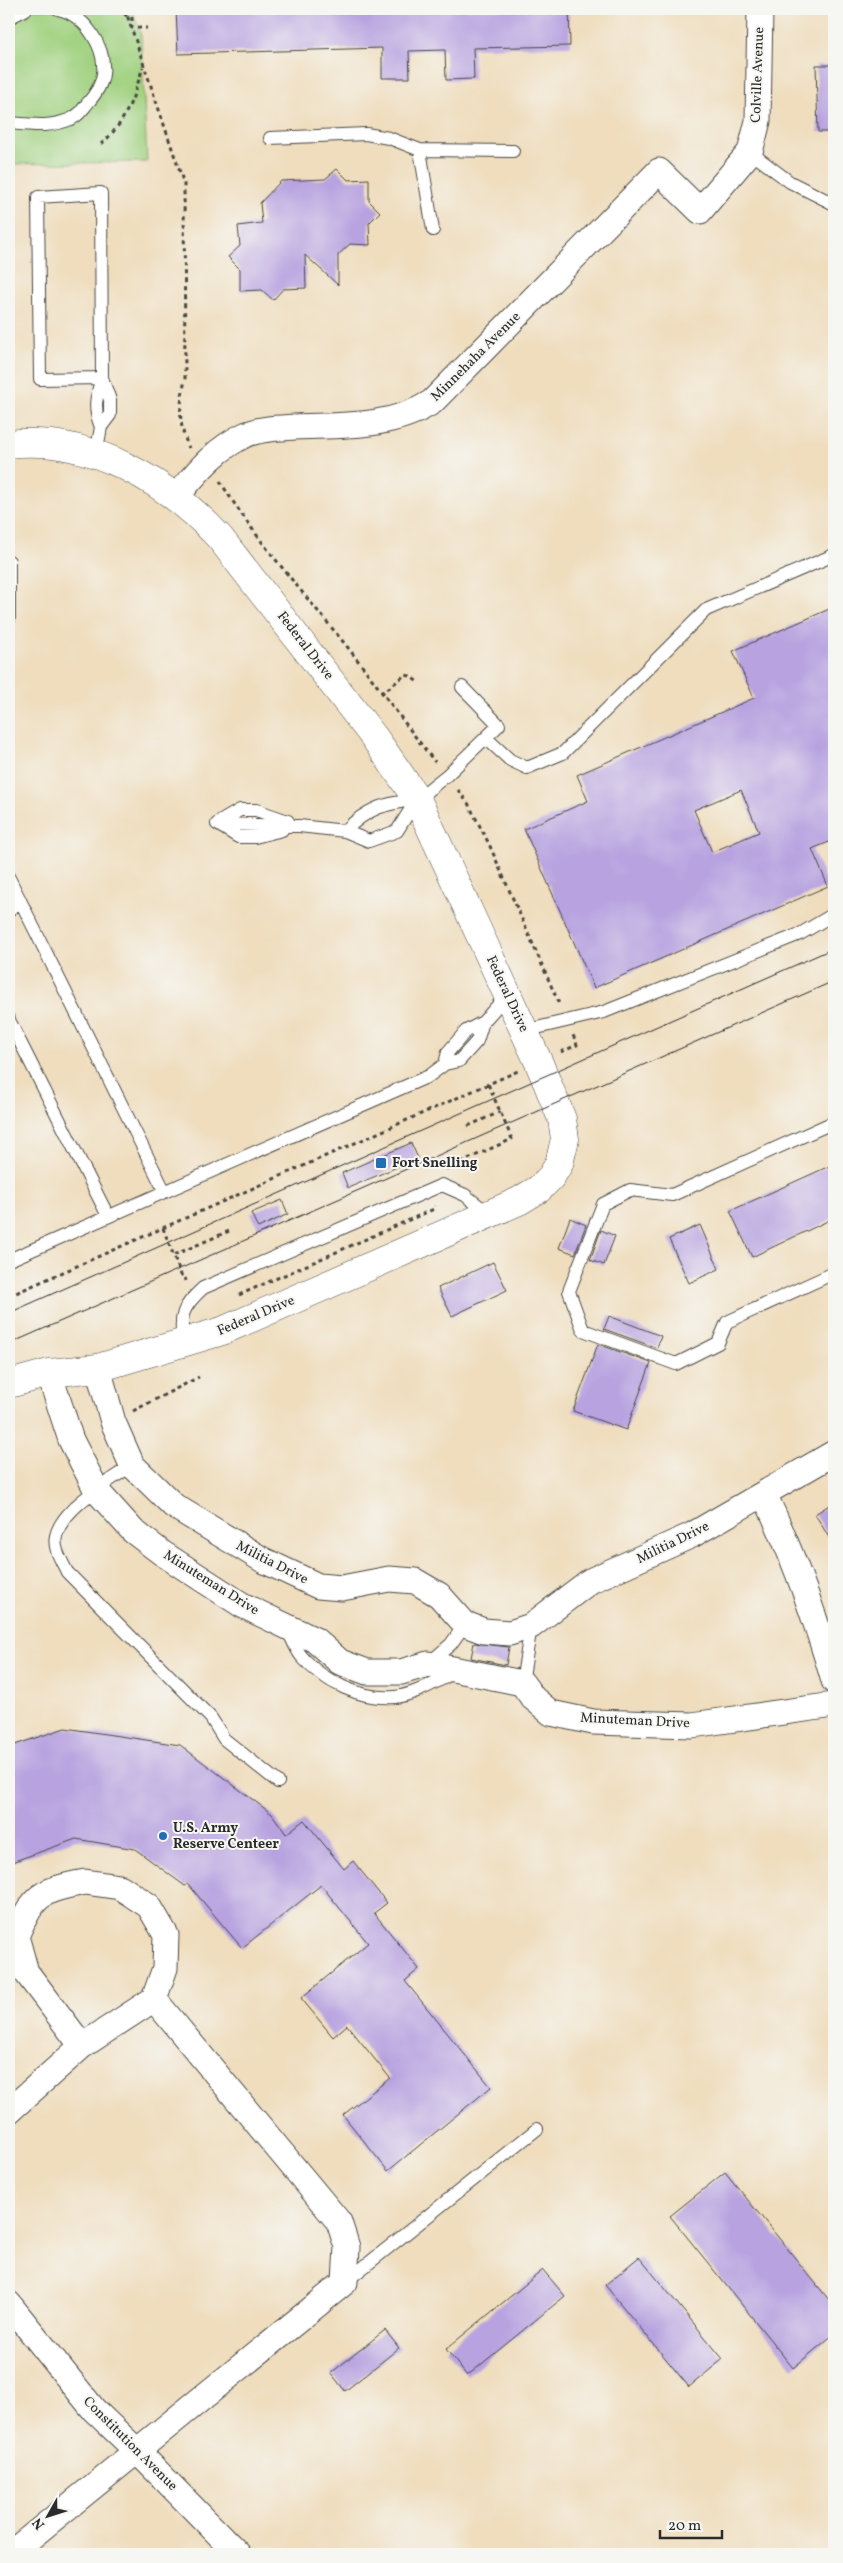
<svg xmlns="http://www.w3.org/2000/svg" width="843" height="2563" font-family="Vollkorn,serif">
<rect width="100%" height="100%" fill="#f6f6f2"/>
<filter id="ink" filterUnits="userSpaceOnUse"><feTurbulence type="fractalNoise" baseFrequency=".02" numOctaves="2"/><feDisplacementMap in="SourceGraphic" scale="10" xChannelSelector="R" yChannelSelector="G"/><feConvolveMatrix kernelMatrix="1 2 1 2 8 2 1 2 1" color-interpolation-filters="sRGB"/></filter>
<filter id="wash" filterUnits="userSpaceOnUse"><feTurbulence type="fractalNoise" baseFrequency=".0096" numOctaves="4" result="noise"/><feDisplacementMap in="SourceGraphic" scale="20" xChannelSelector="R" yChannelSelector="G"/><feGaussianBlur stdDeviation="1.12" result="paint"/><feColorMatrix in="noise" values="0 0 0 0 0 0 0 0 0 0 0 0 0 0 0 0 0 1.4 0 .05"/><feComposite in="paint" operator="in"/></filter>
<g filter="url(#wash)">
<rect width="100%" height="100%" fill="#efddbd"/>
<!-- green -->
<path fill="#a0d180" stroke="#667e56" d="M9,9h123l9,26 6,127 -138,2z"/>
<g id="blocks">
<!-- building -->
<path fill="#b8a3e0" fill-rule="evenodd" d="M176,9h393l1,37 -97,2 1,31 -28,1 -1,-30 -36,1 1,27h-28v-30l-204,6z
M816,65h18v67h-16z
M337,169l11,11 21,-1v22l11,11 -11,11 1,22 -20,-1 -12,11v30l-33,-30 1,33 -23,1 -10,11 -11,-10 -22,1v-22l-12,-12 12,-11 -2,-20 24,-3 -2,-20 21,-22 44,-2z
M834,607v233l-22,9 16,37 -234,102 -70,-159 64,-28 -11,-26 177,-77 -21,-47zM741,790l18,42 -47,20 -18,-42z
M411,1143l7,15 -70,30 -6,-15z
M834,1164v54l-82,39 -22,-46z
M282,1200l6,14 -30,14 -7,-15z
M570,1218l16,7 -11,29 -16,-6z
M700,1225l19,44 -30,14 -20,-44z
M601,1230l14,6 -11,29 -14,-5z
M493,1262l14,28 -55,26 -14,-28z
M609,1316l52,20 -4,12 -53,-19z
M598,1344l53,19 -25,67 -53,-19z
M834,1502v44l-19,-32z
M474,1643l35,4 -3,18 -35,-7z
M65,1728l115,17 92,69 14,20 18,-14 40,49 9,-8 34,42 -13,10 45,56 -14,12 86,106 -103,84 -45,-56 47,-37 -43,-53 -14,12 -32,-39 67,-55 -47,-58 -79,63 -54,-64 -3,2 -50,-37 -59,-10 -67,24v-116z
M725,2172l109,134v28l-41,34 -123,-152z
M639,2257l84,102 -34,28 -84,-102z
M543,2270l22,26 -98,80 -21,-27z
M385,2330l14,18 -54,43 -14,-18z"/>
</g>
</g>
<g filter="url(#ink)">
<use href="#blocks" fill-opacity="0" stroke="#484641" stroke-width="1"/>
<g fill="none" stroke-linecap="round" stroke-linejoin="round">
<!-- lane casing -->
<g stroke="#484641" stroke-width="14">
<path id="lane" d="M9,18l17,-9
M9,123c23,2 43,5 64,-5 6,-3 10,-9 14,-14 7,-8 15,-19 16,-30 3,-27 -18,-59 -45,-65
M270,138l96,-4 23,4 31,12
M750,152l40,30 44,22
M433,230l-13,-80 93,1
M101,427c-8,-18 -5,-31 1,-49
M96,455l5,-28 9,-12v-15l-8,-22 -1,-185 -63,4 2,182 62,-1
M9,561v58
M486,738l24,22 17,8 36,-15 143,-143 128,-55
M218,823l22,-13h16l32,11
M217,824l82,2 46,5 24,10 28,-10 20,-32 30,-24 52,-50 -37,-38
M217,824l21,13h17l27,-7
M345,831c23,-24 40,-27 72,-32
M9,878l156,314
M9,910l11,-8
M9,1020l99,196
M524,1031l80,-19 196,-78 34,-20
M445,1064l3,-12 18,-21 17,-9 24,-27
M834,1122l-162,73 -42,-5 -27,14 -34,87 14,39 93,34 42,-21 9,-21 107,-49
M9,1260l420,-184 16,-12 14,-3 18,-20 6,-19
M183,1344c-3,-29 -2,-36 20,-56l239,-103 23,10 24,19
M132,1465c-22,16 -70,43 -76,71 -3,13 6,25 11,36l144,146 13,21 54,43
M288,1630c4,9 8,20 14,27 22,25 59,43 93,40 20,-2 42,-16 60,-25
M428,1664l23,-20 14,-20
M522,1683l9,-57
M345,2282l192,-153"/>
</g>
<!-- street casing -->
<g stroke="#484641" stroke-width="27">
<path id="street" d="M176,497c21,-25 40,-49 71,-63 15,-6 32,-6 48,-7 46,-2 97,1 137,-25l227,-231 41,40 50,-59 8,-31 2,-112
M98,1368l15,54 19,43 42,41 89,54 55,26 24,2 47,-9 26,2 24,14 26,29 19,7 26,2 21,-7 59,-45 102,-46 142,-82
M49,1373l22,67 26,51 36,40 29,22 80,52 73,35 25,22 27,10h34l27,-8 94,19 11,15 18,15 42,9 99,3 142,-20
M764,1494c29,60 51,122 70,187
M85,1882l35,5 29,19 17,29 -1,33 -11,31 -72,47 -56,-74 -10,-36c19,-42 23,-45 69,-54z
M9,2111l73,-65
M9,2304l85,106 44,42 100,102
M10,2554l335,-272 2,-35 -8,-25 -185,-223"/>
</g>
<!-- secondary casing -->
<g stroke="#484641" stroke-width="29">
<path id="secondary" d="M9,444c81,-9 158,37 211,94l154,199 43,62 122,264 23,56 3,20 -6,25 -8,13 -12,12 -20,12 -297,130 -124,37 -49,5 -40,11"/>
</g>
<!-- path -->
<path stroke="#484641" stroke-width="3" stroke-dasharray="4 4" stroke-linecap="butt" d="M118,9l9,7
M125,9l59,175 1,195c-5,28 -8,42 4,69
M132,9v19h15
M101,144c25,-21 32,-46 42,-77
M220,481c35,58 82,110 125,163 31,39 59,79 90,118
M381,694l24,-19 5,1 9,7
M458,790l10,13 21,41 71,162
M561,1052l16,-7 -4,-10
M468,1126l32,-14
M446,1169l66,-30 -24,-55
M163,1228l20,52 4,-1
M174,1255l55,-24
M239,1295l195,-86 1,-3
M9,1296l509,-225
M133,1411l66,-34"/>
<!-- lane -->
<use href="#lane" stroke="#fff" stroke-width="12"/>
<!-- street -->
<use href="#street" stroke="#fff" stroke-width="25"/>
<!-- secondary -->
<use href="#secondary" stroke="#fff" stroke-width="28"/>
<!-- tram -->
<path stroke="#2b2b2b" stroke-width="1" d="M9,1313l825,-365
M9,1344l825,-363"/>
</g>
</g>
<!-- markers -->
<g fill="#1f6fb2" stroke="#f6f6f2" stroke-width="2">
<rect x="375" y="1157" width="12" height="12" rx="2.5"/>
<circle cx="163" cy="1836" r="5"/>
</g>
<g text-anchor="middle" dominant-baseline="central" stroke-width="4" stroke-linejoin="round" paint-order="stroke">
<!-- street labels -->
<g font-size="14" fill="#2b2b2b" stroke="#f6f6f2">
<text transform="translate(758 75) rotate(-88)">Colville Avenue</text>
<text transform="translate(476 357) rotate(-45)">Minnehaha Avenue</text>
<text transform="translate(305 646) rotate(52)">Federal Drive</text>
<text transform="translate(507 994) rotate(65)">Federal Drive</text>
<text transform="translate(256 1316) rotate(-23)">Federal Drive</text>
<text transform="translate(673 1543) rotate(-26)">Militia Drive</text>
<text transform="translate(272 1563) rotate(27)">Militia Drive</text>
<text transform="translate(211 1583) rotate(32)">Minuteman Drive</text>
<text transform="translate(635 1721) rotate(3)">Minuteman Drive</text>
<text transform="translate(130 2444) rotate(45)">Constitution Avenue</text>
</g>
<!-- poi labels -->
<g font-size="14" font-weight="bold" fill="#2b2b2b" stroke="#f6f6f2" text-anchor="start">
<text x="392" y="1163">Fort Snelling</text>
<text x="173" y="1828">U.S. Army<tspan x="173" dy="16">Reserve Centeer</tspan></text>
</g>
</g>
<!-- margin -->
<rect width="843" height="2563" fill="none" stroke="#f6f6f2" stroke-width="30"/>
<!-- north arrow -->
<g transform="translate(48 2516) rotate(231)" stroke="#f6f6f2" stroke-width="4" paint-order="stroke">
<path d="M0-4L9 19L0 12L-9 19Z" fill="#2b2b2b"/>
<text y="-8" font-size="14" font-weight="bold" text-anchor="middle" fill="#2b2b2b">N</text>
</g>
<!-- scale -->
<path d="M660 2530v8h62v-8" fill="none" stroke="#2b2b2b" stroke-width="2.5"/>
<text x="668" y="2530" font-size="15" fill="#2b2b2b" stroke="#f6f6f2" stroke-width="4" paint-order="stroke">20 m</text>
</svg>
